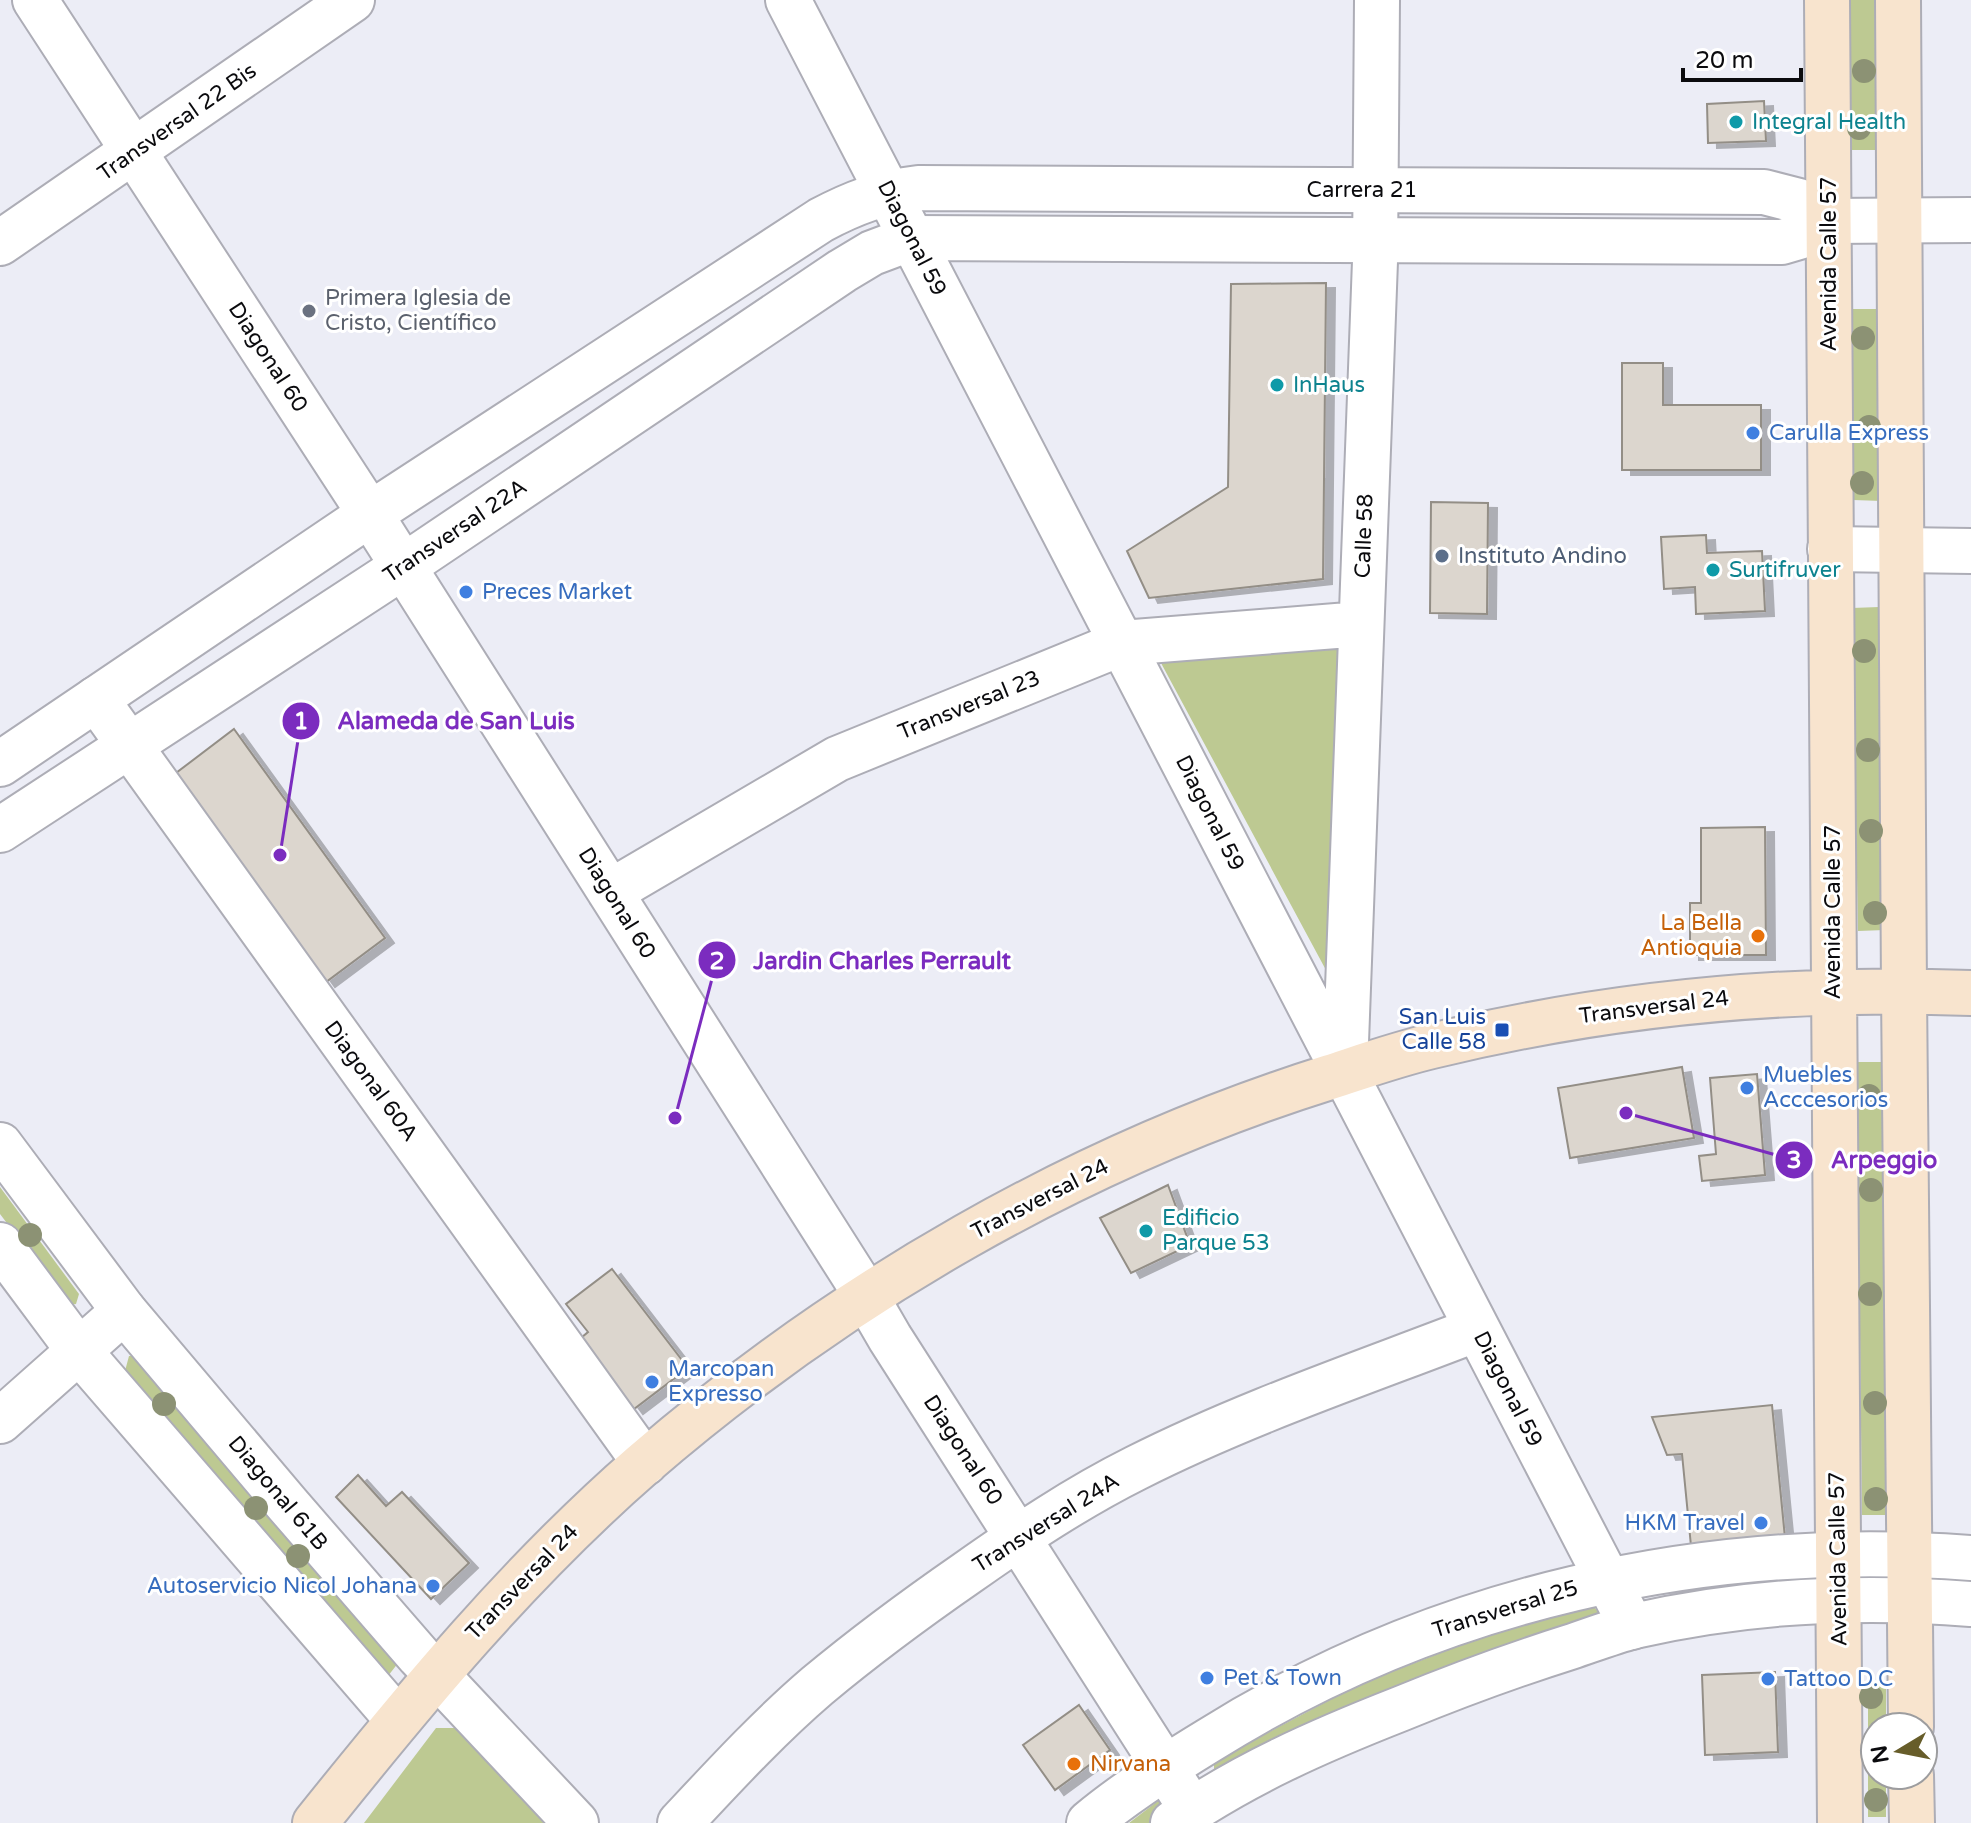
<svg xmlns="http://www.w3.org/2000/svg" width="1971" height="1823" font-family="'Varela Round',sans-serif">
<defs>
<filter id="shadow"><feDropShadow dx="9" dy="5" stdDeviation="0" flood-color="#0004"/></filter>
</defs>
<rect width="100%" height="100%" fill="#ecedf6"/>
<!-- green -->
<path fill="#bdc992" d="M1838,0h40v150h-40z
M1851,309h30l1,192 -29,-1z
M1879,607l6,323 -27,1 -6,-323z
M1341,649l-7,336 -173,-322z
M1857,1062h26l5,453h-26z
M0,1187l79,107 -3,10 -7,1 -69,-91z
M129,1356h12l261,302 -21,27 -256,-314z
M1589,1601l11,13 -386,163v-16l146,-77 132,-51z
M1886,1683v44h-11v48h11v42h-18v-133z
M436,1728h20l89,95h-181z
M1171,1791l-13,32h-29z"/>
<!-- building -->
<path fill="#dcd6ce" stroke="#938e86" stroke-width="2" filter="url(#shadow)" d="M1764,101l2,40 -58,2 -1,-39z
M1326,283l-3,296 -174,19 -22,-47 101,-64 3,-203z
M1622,363h41v42h98v65h-139z
M1431,502l57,1 -1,111 -57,-1z
M1706,535l1,18 55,-2 3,60 -69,3 -1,-27 -31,2 -3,-52z
M234,729l151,209 -59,44 -150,-209z
M1765,827l1,128h-76v-52h11v-75z
M1682,1067l12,71 -124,20 -12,-70z
M1757,1074l8,101 -63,6 -3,-25 17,-2 -6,-76z
M1168,1185l22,60 -59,28 -31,-55z
M612,1269l76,99 -54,41 -53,-71 7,-6 -22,-28z
M1772,1405l13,133 -94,8 -9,-92 -15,1 -15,-38z
M358,1475l28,31 16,-14 67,71 -38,36 -95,-102z
M1775,1672l3,80 -73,3 -3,-80z
M1079,1705l31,45 -55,40 -32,-45z"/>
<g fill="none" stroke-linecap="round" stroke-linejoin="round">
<!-- minor casing -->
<g stroke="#adadb6" stroke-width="48">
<path id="minor" d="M788,0l844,1627
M0,243l352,-243
M370,514l484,762 36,62 302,472
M1830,549l141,2
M96,699l549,764
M610,892l227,-133 285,-116 239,-19
M1345,1069l30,-808 2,-261
M0,1421l124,-110
M680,1823c44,-47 88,-95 137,-137 48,-40 98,-77 150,-113 54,-38 109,-75 169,-105 109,-55 227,-95 341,-139"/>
</g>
<!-- tertiary casing -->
<g stroke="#adadb6" stroke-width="48">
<path id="tertiary" d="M35,0l335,514
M0,764l370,-250 451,-294c32,-17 61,-28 97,-32l846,4 35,9 29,20
M0,830l404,-264 438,-295 30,-18 40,-15 870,4 17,-5 29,-16 143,-1
M0,1145l124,166 164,194 131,151 157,167
M0,1245l79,106 319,369
M1089,1823c37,-31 78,-57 119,-82 228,-143 496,-203 763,-183
M1173,1823c70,-49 148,-83 227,-114 56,-23 113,-44 170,-62 21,-7 42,-15 64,-21 109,-25 226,-31 337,-22"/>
</g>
<!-- secondary casing -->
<g stroke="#adadb6" stroke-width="48">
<path id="secondary" d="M1827,0l13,1823
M1898,0l6,991 7,736
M1911,1775l1,48
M315,1823c101,-126 204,-251 327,-358 199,-172 436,-309 688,-388 34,-11 68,-23 102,-31 177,-43 357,-60 539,-53"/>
</g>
<!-- minor -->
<use href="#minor" stroke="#fff" stroke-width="44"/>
<!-- tertiary -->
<use href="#tertiary" stroke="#fff" stroke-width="44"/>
<!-- secondary -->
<use href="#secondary" stroke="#f8e4ce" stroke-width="44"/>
</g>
<!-- trees -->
<g fill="#8c9274">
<circle cx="1864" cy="71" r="12"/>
<circle cx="1859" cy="128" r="12"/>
<circle cx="1863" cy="338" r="12"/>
<circle cx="1869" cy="427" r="12"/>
<circle cx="1862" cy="483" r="12"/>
<circle cx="1864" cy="651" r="12"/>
<circle cx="1868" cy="750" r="12"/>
<circle cx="1871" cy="831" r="12"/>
<circle cx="1875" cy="913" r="12"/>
<circle cx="1869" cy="1096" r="12"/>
<circle cx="1871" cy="1190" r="12"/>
<circle cx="30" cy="1235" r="12"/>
<circle cx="1870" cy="1294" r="12"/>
<circle cx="1875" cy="1403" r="12"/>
<circle cx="164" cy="1404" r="12"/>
<circle cx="1876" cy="1499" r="12"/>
<circle cx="256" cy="1508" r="12"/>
<circle cx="298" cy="1556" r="12"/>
<circle cx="1871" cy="1697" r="12"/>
<circle cx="1876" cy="1800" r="12"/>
</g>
<!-- markers -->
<g fill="#0f9aa8" stroke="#fff" stroke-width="3">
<circle cx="1736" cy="122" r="8"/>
<circle cx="1277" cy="385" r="8"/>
<circle cx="1713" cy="570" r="8"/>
<circle cx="1146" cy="1231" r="8"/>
</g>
<circle fill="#6b7280" stroke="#fff" stroke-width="3" cx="309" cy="311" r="8"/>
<g fill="#3f7fe0" stroke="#fff" stroke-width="3">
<circle cx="1753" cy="433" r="8"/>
<circle cx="466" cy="592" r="8"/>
<circle cx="1747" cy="1088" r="8"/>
<circle cx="652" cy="1382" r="8"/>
<circle cx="1761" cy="1523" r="8"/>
<circle cx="433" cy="1586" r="8"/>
<circle cx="1207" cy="1678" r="8"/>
<circle cx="1768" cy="1679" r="8"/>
</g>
<circle fill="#5c6f8a" stroke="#fff" stroke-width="3" cx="1442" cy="556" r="8"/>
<g fill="#e8710a" stroke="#fff" stroke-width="3">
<circle cx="1758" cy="936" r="8"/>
<circle cx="1074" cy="1764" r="8"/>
</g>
<rect fill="#1a4fb4" stroke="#fff" stroke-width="3" x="1494" y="1022" width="16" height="16" rx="4"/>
<g text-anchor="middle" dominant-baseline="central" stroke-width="6" stroke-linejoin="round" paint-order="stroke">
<!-- street labels -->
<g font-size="22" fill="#0b0b0e" stroke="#fff">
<text transform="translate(177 122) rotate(-35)">Transversal 22 Bis</text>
<text x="1362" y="190">Carrera 21</text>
<text transform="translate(912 238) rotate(63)">Diagonal 59</text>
<text transform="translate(1829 264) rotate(-90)">Avenida Calle 57</text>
<text transform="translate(268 357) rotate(57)">Diagonal 60</text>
<text transform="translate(455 531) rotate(-34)">Transversal 22A</text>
<text transform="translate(1364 536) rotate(-88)">Calle 58</text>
<text transform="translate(969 705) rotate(-22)">Transversal 23</text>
<text transform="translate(1210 813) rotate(63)">Diagonal 59</text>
<text transform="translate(617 903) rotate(58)">Diagonal 60</text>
<text transform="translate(1833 912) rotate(-90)">Avenida Calle 57</text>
<text transform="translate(1654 1007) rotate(-7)">Transversal 24</text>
<text transform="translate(371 1081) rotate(54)">Diagonal 60A</text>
<text transform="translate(1040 1199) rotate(-27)">Transversal 24</text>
<text transform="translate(1508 1389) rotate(63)">Diagonal 59</text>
<text transform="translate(963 1450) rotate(57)">Diagonal 60</text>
<text transform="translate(278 1493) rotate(50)">Diagonal 61B</text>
<text transform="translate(1046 1523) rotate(-32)">Transversal 24A</text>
<text transform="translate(1838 1559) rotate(-91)">Avenida Calle 57</text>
<text transform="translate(522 1582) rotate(-46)">Transversal 24</text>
<text transform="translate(1505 1609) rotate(-17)">Transversal 25</text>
</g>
<!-- culture labels -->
<g font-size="22" fill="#0d838f" stroke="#fff" text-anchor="start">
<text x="1752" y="122">Integral Health</text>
<text x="1293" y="385">InHaus</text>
<text x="1729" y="570">Surtifruver</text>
<text x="1162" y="1218">Edificio<tspan x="1162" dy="25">Parque 53</tspan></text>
</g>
<!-- worship labels -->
<g font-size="22" fill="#5b616d" stroke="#fff" text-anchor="start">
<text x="325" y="298">Primera Iglesia de<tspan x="325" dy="25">Cristo, Científico</tspan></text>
</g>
<!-- shop labels -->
<g font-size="22" fill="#366cbe" stroke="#fff" text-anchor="start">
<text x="1769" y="433">Carulla Express</text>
<text x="482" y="592">Preces Market</text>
<text x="1763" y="1075">Muebles<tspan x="1763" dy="25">Acccesorios</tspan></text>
<text x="668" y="1369">Marcopan<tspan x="668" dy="25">Expresso</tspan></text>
<text x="1745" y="1523" text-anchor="end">HKM Travel</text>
<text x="417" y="1586" text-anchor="end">Autoservicio Nicol Johana</text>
<text x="1223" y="1678">Pet &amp; Town</text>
<text x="1784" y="1679">Tattoo D.C</text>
</g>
<!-- service labels -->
<g font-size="22" fill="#4e5e75" stroke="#fff" text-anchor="start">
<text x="1458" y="556">Instituto Andino</text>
</g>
<!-- food labels -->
<g font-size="22" fill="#c56008" stroke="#fff" text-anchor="end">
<text x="1742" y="923">La Bella<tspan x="1742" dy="25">Antioquia</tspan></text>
<text x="1090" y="1764" text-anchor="start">Nirvana</text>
</g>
<!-- transit labels -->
<g font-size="22" fill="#164399" stroke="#fff" text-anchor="end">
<text x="1486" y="1017">San Luis<tspan x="1486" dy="25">Calle 58</tspan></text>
</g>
</g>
<!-- callouts -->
<path fill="none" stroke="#7b2cbf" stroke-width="3" d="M280 855L301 721M675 1118L717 960M1626 1113L1794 1160"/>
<g fill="#7b2cbf" stroke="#fff" stroke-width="3">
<circle cx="280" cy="855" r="8"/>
<circle cx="675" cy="1118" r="8"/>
<circle cx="1626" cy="1113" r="8"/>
<circle cx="301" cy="721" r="20"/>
<circle cx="717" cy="960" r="20"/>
<circle cx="1794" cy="1160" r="20"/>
</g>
<g font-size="24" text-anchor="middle" font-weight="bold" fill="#fff">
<text x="301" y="729">1</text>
<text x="717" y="969">2</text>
<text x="1794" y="1168">3</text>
</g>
<g font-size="24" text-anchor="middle" font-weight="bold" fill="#7b2cbf" stroke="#fff" stroke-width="6" stroke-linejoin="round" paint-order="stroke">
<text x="456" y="729">Alameda de San Luis</text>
<text x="882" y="969">Jardin Charles Perrault</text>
<text x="1884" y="1168">Arpeggio</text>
</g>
<!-- north arrow -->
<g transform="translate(1899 1751) rotate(260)"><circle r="38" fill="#ffffff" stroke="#9d9d9f" stroke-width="2"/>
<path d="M0-6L14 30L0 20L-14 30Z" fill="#675d2a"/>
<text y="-12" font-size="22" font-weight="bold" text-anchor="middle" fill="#0b0b0e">N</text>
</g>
<!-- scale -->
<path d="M1683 68v12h118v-12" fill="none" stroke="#0b0b0e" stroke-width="4"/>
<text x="1695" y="68" font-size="24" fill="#0b0b0e" stroke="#ffffff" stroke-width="6" paint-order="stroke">20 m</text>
</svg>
